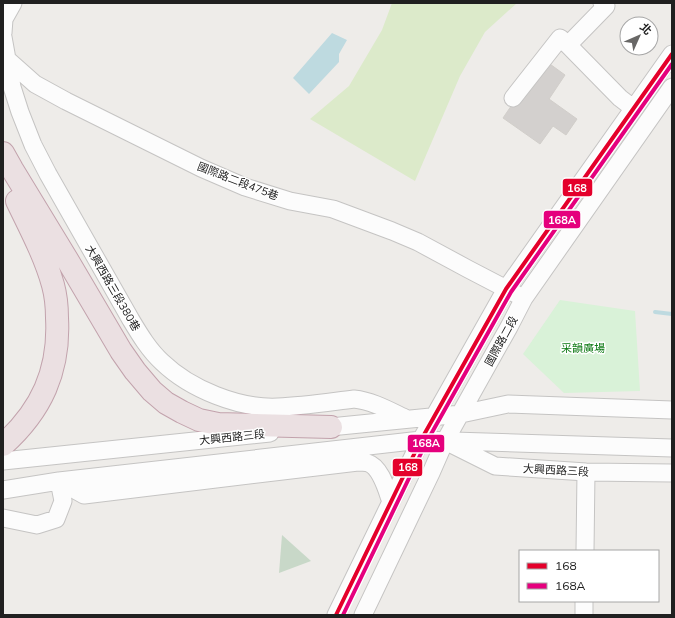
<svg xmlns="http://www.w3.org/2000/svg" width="675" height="618" font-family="Mulish,'Noto Sans TC',sans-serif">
<rect width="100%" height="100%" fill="#eeece9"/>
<!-- grass -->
<path fill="#dceaca" d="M392,3h125l-32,29 -25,44 -45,105 -105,-62 39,-33 33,-56z"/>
<!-- cemetery -->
<path fill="#c8d8c8" d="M282,535l29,26 -32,12z"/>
<!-- park -->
<path fill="#d9f2d8" d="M560,300l75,11 5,80 -76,2 -41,-39z"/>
<!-- water -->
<path fill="#bedae0" d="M332,33l15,7 -8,14v8l-30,32 -16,-16z"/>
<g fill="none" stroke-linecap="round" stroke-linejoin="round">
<!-- stream -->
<path stroke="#bedae0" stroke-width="4" d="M655,312l17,2"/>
</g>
<!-- building -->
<path fill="#d3d0ce" stroke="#d1ceca" d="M543,59l22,16 -16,24 28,20 -11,16 -13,-9 -13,18 -37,-26z"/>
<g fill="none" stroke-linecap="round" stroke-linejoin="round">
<!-- minor casing -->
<g stroke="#c5c4c3" stroke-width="19">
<path id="minor" d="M602,3l4,3 -38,39 52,53 13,10
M3,33l1,-14 9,-16
M3,37l9,50 8,25 13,33 15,29 83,146c9,15 18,30 31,42 28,27 77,47 116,45 25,-1 51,-5 76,-8 19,2 36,12 53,20
M8,60l27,24 31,17 135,67 44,19 45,14 43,8 59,22 26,11 50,27 48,25
M513,98l47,-60 8,7
M320,428l141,-14 47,-10 164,6
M449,443l46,23 91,6 86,1
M3,461l267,-28
M59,481l25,14 274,-33c3,0 7,0 10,1 13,4 19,28 23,39
M3,490l56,-9 362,-41 251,8
M3,518l34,7 19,-6 7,-18 -4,-20
M585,551l1,-79
M336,615l85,-175 85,-151 166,-235
M363,615l68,-142 14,-32 64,-114 15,-29 148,-211
M584,615v-14"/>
</g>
<!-- highway casing -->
<g stroke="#c2a2ac" stroke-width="24">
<path id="highway" d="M3,153l9,16 56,92 53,90 14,20 17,20 14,12 16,9 17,8 19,4 113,3
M3,445c38,-34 57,-74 54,-127 0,-11 -1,-22 -4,-33 -8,-29 -23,-57 -36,-84"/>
</g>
<!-- minor -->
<use href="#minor" stroke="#fcfcfc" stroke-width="17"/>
<!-- highway -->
<use href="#highway" stroke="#ebe0e2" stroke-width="22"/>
<!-- bus-1 casing -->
<g stroke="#fff" stroke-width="7">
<path id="bus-1" d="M336,615l85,-175 85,-151 166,-235"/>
</g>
<!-- bus-2 casing -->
<g stroke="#fff" stroke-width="7">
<path id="bus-2" d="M343,615l83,-172 85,-151 161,-228"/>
</g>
<!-- bus-1 -->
<use href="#bus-1" stroke="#e4002b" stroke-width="4"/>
<!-- bus-2 -->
<use href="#bus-2" stroke="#e5007d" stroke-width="4"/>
</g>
<g text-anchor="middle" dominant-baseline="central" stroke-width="3" stroke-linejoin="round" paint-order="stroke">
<!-- street labels -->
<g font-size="11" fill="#202020" stroke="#fff">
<text transform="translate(238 181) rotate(21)">國際路二段475巷</text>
<text transform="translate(113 288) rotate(60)">大興西路三段380巷</text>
<text transform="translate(501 341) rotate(-61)">國際路二段</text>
<text transform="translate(232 437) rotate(-6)">大興西路三段</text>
<text transform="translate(556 470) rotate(3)">大興西路三段</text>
</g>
<!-- park labels -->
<g font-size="11" fill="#117c17" stroke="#fff">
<text x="583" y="348">采韻廣場</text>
</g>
</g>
<g stroke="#fff" stroke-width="1.5">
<rect x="562" y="178" width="31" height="19" rx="4" fill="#e4002b"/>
<rect x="543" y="210" width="38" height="19" rx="4" fill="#e5007d"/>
<rect x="407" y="434" width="38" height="19" rx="4" fill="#e5007d"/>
<rect x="392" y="458" width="31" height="19" rx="4" fill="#e4002b"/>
</g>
<g font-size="11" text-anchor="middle" font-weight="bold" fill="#fff">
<text x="577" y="192">168</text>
<text x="562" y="224">168A</text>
<text x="426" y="447">168A</text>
<text x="408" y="471">168</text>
</g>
<!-- border -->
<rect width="675" height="618" fill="none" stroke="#202020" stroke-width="8"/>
<!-- legend -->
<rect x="519" y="550" width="140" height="52" fill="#ffffff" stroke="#a6a6a6"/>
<rect x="527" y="563" width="20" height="6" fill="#e4002b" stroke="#a6a6a6"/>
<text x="555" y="570" font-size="12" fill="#202020">168</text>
<rect x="527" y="583" width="20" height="6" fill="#e5007d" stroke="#a6a6a6"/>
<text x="555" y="590" font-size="12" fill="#202020">168A</text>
<!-- north arrow -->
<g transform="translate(639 36) rotate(45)"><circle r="19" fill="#ffffff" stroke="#a6a6a6"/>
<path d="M0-3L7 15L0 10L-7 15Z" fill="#686766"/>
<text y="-6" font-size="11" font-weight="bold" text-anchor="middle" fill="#202020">北</text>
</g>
</svg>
